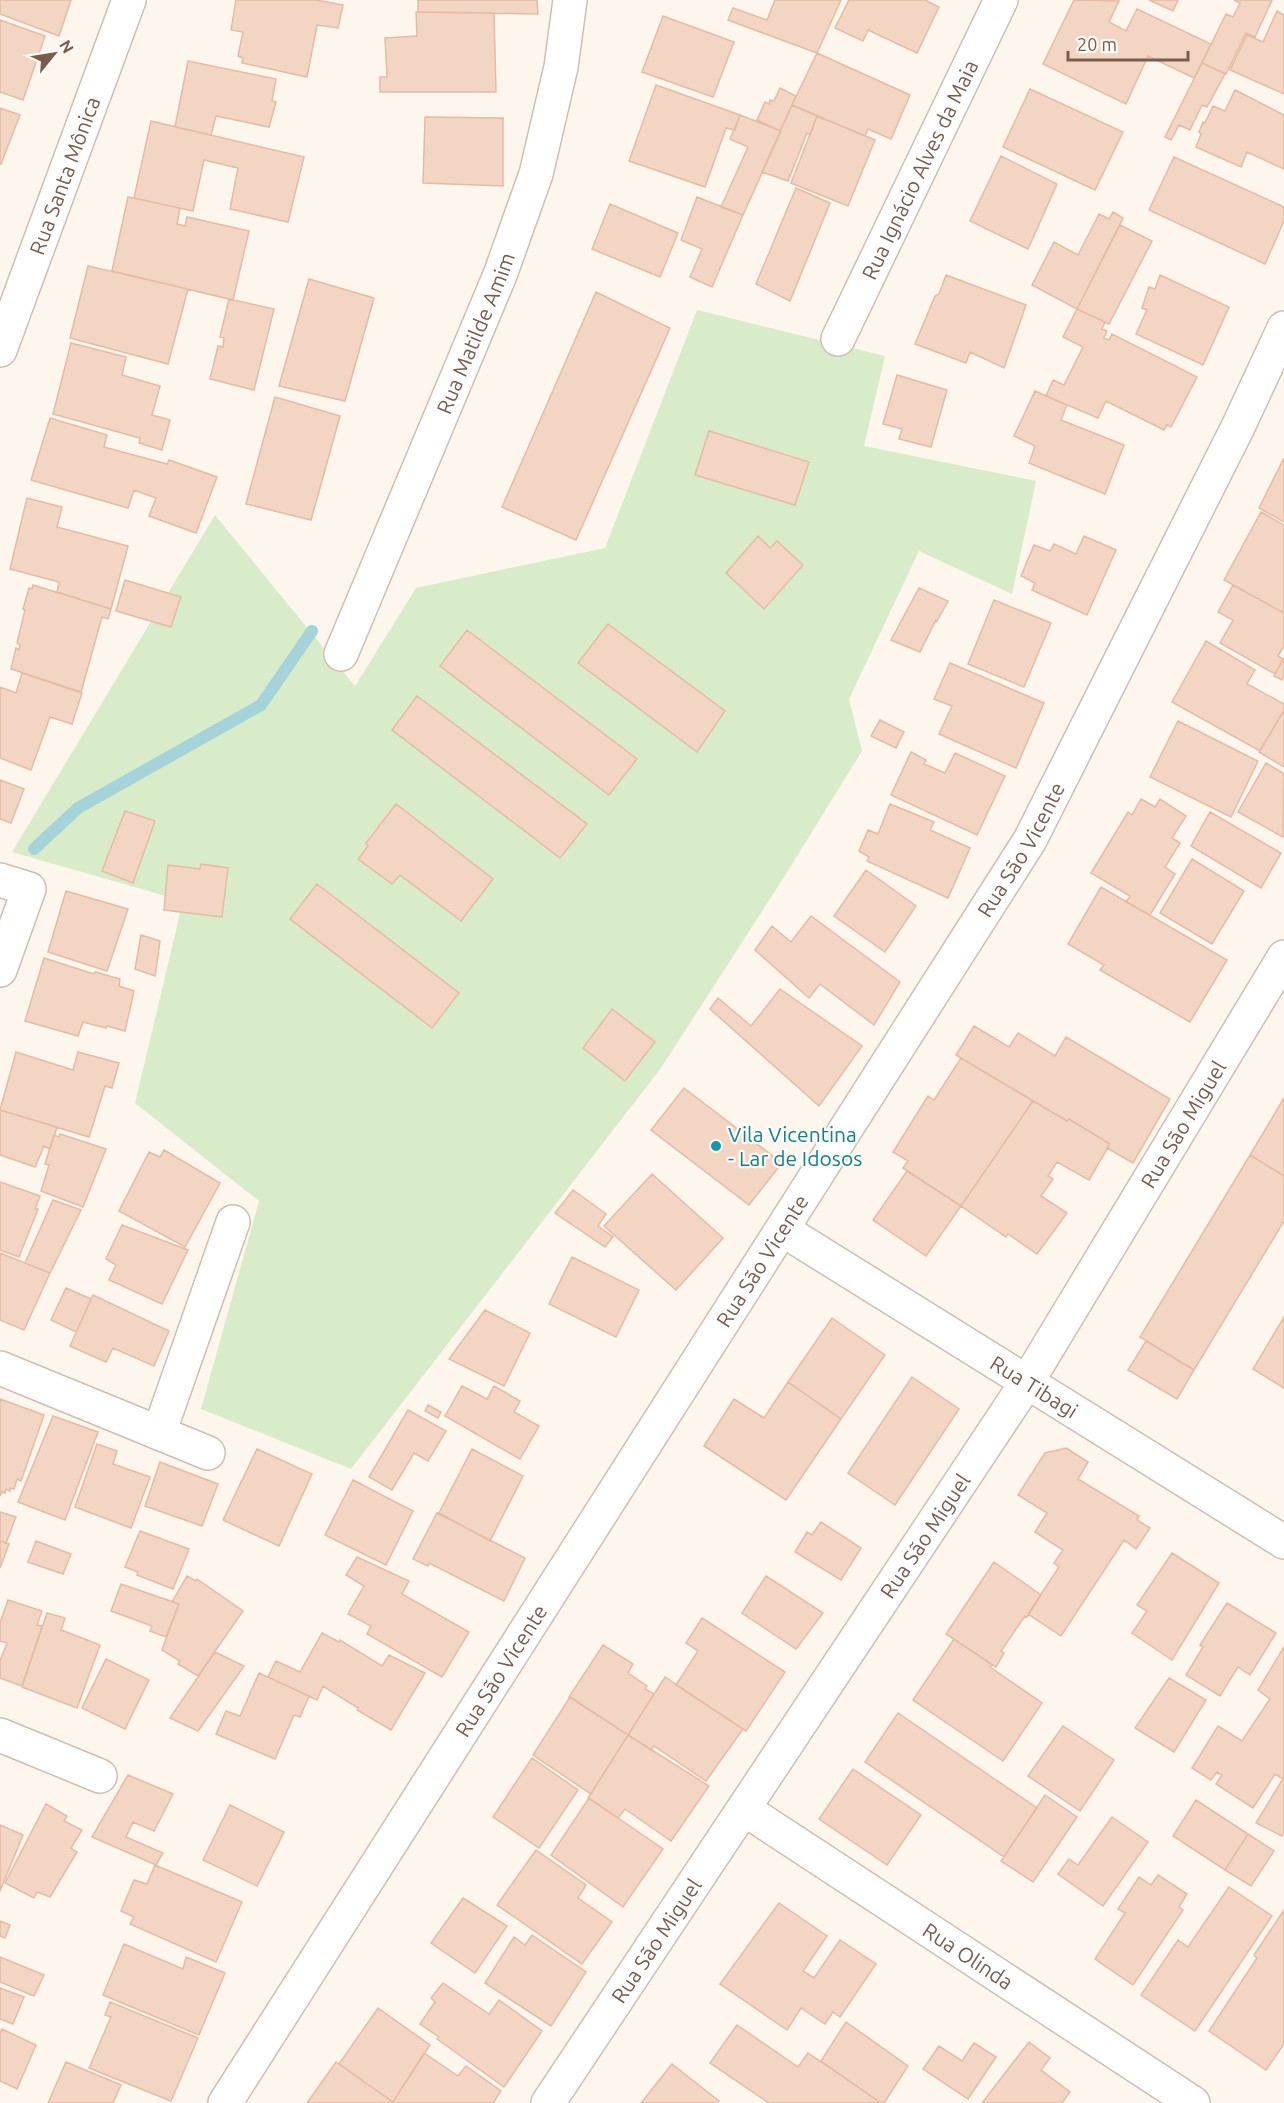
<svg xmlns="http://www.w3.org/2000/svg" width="1284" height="2103" font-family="Ubuntu,sans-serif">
<rect width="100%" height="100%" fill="#fdf6ec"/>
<!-- green -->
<path fill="#d8ecc9" d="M697,310l188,46 -21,90 172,35 -24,113 -93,-43 -70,148 13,52 -76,123 -125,194 -310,401 -150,-60 58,-208 -124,-98 48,-202 -171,-49 203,-337 140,171 61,-98 189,-40z"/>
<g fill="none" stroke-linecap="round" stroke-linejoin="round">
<!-- stream -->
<path stroke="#a5d3da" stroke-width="12" d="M34,849l44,-41 183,-103 51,-74"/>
</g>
<!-- building -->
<path fill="#f3d5c3" stroke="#e6bba3" stroke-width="1.5" d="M0,0h71l-12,36 -59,-22z
M236,0h81l26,5 -5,23 -21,-3 -10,52 -65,-14 1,-5 -5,-2 5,-24 -12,-2z
M418,0h119l1,14 -120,-2z
M775,0h66l-24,53 -89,-33 5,-12 34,12z
M849,0h76l14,7 -22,46 -49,-23 -5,11 -28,-13z
M1074,0l45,1 -10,21 17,9 11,-22 74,35 -17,34 -46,-22 -22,48 -83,-40z
M1149,0h29l-5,11z
M1234,0h38l-17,37 -9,-4 -20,41 -24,-11 24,-49 7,3 7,-14z
M1277,11l7,4v79l-54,-24 17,-35 16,7z
M416,12l78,1 2,79h-116v-15h7l-2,-39 32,-2z
M663,16l71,26 -21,55 -71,-25z
M0,20l45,16 -22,64 -23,-8z
M817,53l93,42 -19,44 -23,-10 -3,7 -73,-31z
M188,61l88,18 -4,22 4,1 -7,25 -53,-11 -5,19 -36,-8z
M1202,63l23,11 -18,33 -5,-2 -12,25 -11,-5 -8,15 -6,-3z
M656,85l84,30 -5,15 -9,-2 -21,59 -76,-26z
M780,88l16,8 -16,35 -23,-11 8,-18 4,2 1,-4 4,1z
M1030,89l93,43 -28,58 -92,-43z
M1235,90l49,25v54l-37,-17 -6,15 -45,-20 5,-13 -2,-2 4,-10 2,1 8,-17 12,5z
M792,105l25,11 -7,19 -3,-2 -19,48 -26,-9z
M0,108l20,7 -19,49h-1z
M740,115l41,16 -38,84 -22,-8 27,-60 -18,-8z
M817,116l58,24 -27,66 -57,-23z
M425,117l78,1v68l-80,-3z
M151,121l153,36 -16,65 -58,-13 8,-41 -34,-8 -11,51 -59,-13z
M1001,156l56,28 -29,65 -58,-28z
M1174,157l110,50v14l-19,43 -116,-54z
M796,188l34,15 -40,98 -34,-17z
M128,197l52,11 -3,16 8,2 2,-9 62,14 -16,69 -121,-29z
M697,197l46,18 -31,72 -22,-10 12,-28 -21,-9z
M610,204l68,29 -18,44 -68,-28z
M1113,212l10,6 -46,91 -45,-24 22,-43 24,13 21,-41 10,5z
M1120,225l32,16 -43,83 -32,-15z
M88,266l100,23 -20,75 -98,-26z
M946,275l80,30 -22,63 -34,-16 -4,11 -51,-19 20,-48 4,-2z
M1160,275l69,32 -26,58 -67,-31 11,-24 -5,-2 7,-21 6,2z
M309,279l65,19 -29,103 -66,-15z
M596,292l74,36 -94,212 -74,-33z
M229,299l45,10 -20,81 -44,-11 8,-33 5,1 1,-9 -4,-1z
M1077,309l28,13 -3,7 5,2 -3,7 5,2 3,-6 85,43 -26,50 -4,-2 -3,5 -58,-29 -8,17 -52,-22 7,-16 11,5 19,-38 -20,-10z
M71,343l55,14 -4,18 38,11 -8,29 18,5 -8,30 -23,-7 1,-5 -87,-24z
M897,375l50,15 -16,57 -32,-8 3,-10 -19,-5z
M1035,391l32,14 -6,15 63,25 -19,49 -76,-31 6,-17 -21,-10z
M275,397l65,19 -29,104 -65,-16z
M50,418l57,17 -3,12 63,17 2,-4 48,17 -21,56 -47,-17 7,-18 -22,-8 -6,18 -97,-28z
M709,431l100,31 -14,43 -100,-30z
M1284,458v64l-25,-14z
M27,498l35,9 -5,20 71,19 -17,63 -54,-17 2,-10 -49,-13z
M1261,512l23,13v88l-60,-33z
M758,536l12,12 7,-7 26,24 -39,44 -38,-36z
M1084,536l32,14 -29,65 -55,-25 3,-7 -14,-7 13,-31 16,6 4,-7 22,10z
M125,580l56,17 -10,30 -55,-16z
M33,585l78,24 -3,10 -6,-2 -21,75 -70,-23 5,-21 3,2 1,-5 -3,-2 8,-33 -2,-1 6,-21 3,1z
M1233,585l51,28v33l-6,10 5,3 -8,15 -55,-31 13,-23 -15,-8z
M919,588l29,13 -11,20 -1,-1 -16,32 -29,-12z
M994,600l57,23 -27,64 -56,-23z
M608,624l117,87 -28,41 -119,-89z
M467,630l170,129 -28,36 -169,-129z
M1206,641l49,29 -8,14 37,20v6l-24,41 -88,-49z
M1284,658v18l-2,4 -8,-4z
M950,663l94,40 -28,65 -77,-34 13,-28 -18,-7z
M22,673l60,20 -10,31 -22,-7 -19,53 -31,-12v-71l16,6z
M417,696l170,128 -27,34 -168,-128z
M1284,710v57l-25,-15z
M880,720l24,12 -8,16 -25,-12z
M1178,721l80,40 -27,56 -81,-40z
M911,752l15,8 -2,4 21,9 10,-20 50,23 -28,59 -86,-40z
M1266,763l18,11 -1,63 -45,-25z
M0,780l24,9 -13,34 -11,-4z
M1141,799l14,8 5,-8 26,17 -14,22 8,5 -15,24 10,7 -25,41 -24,-13 4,-6 -39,-23 37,-61 4,3z
M396,804l97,75 -32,42 -61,-46 -8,9 -34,-25 10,-13 -2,-3z
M890,804l44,18 -4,8 40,18 -22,50 -81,-37 2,-4 -10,-6 9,-21 10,4z
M125,811l30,10 -22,62 -31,-12z
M1210,812l71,41 -20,35 -70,-42z
M1192,859l52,32 -32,53 -52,-31z
M201,864l27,4 -6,49 -58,-7 4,-45 32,4z
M866,870l50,36 -31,46 -51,-36z
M317,884l142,109 -27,35 -142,-109z
M1101,887l126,73 -37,62 -90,-52 4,-5 -36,-21z
M66,891l62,18 -21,62 -59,-19z
M811,916l89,66 -26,43 -54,-41 -11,14 -54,-48 17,-24 19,16z
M141,935l19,6 -5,35 -20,-7z
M44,958l50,16 1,-2 25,7 -1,7 15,5 -9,40 -18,-5 -1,2 -23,-6 -5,14 -53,-15z
M780,989l82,57 -43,60 -109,-97 8,-11 33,28z
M612,1009l43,33 -30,39 -42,-33z
M974,1026l35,21 9,-14 37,23 11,-19 104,62 -37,64 -26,-15 3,-4 -41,-25 -2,2 -111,-66z
M16,1052l57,18 5,-18 41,11 -7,25 -7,-2 -16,51 -89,-27z
M961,1058l72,43 -72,105 -58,-38 5,-7 -15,-9 35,-56 6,4z
M684,1088l98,75 -33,42 -98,-75z
M1284,1098v78l-34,-21z
M1033,1101l34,20 2,-2 41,25 -21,36 -32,-18 -9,14 5,3 -12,17 26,17 -30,41 -29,-20 -2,3 -45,-31z
M0,1110l57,17 -7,22 -6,-3 -9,21 -35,-12z
M60,1134l46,15 -23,58 -42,-16 8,-26 -4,-1 9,-29 5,2z
M164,1150l56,33 -35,64 -66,-36 30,-59 11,5z
M1250,1155l34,21v45l-90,149 -54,-33z
M907,1171l54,35 -35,50 -53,-36z
M652,1174l71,64 -47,52 -72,-64z
M0,1182l40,14 -5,13h3l-19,48 -19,-7z
M573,1190l33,24 -8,12 15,11 -8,10 -50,-34z
M53,1200l28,10 -31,63 -25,-10z
M122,1225l66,25 -26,54 -53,-24 7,-15 -10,-6z
M0,1253l50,20 -26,57 -24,-10z
M572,1257l67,33 -23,47 -67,-33z
M66,1288l25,11 -15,33 -25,-12z
M93,1295l76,36 -15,35 -41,-18 -7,14 -36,-16z
M485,1310l45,23 -26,53 -55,-27z
M1284,1317v71l-31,-19z
M832,1318l53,37 -44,64 -53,-37z
M1146,1341l48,29 -17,29 -49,-29z
M912,1377l47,32 -64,96 -47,-32z
M788,1382l53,37 -55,81 -82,-54 30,-47 30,19z
M462,1386l25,13 7,-13 26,15 -6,11 25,14 -19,33 -75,-43z
M0,1399l44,16 -23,66 -4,-2 -3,10 -4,-1v3l-4,-2 -1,4 -3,-1 -2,4z
M428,1405l13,7 -3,6 -13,-7z
M408,1410l38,21 -18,30 -14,-8 -22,37 -23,-13z
M53,1416l45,16 -33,88 -47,-18z
M97,1444l20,7 -4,13 37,13 -19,51 -56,-21z
M1066,1448l22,14 -10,17 61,37 -2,4 13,8 -14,21 -12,-9 -63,96 -33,-22 31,-47 -5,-4 9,-13 -28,-18 12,-19 -29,-18 27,-42z
M257,1449l55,25 -33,72 -56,-26z
M472,1449l51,27 -33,65 -51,-28z
M160,1462l58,22 -16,42 -57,-20z
M353,1480l60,31 -27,54 -61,-30z
M0,1512l16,5 -10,26 -6,-2z
M437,1513l88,45 -21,43 -75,-38 -1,3 -15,-7z
M821,1522l40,26 -20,32 -46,-28 12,-20 5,3z
M140,1531l49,18 -16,40 -36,-14 1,-3 -13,-5z
M0,1541l9,3 -9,24z
M36,1541l35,13 -8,20 -35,-12z
M1172,1553l47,30 -47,77 -40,-27 15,-22 -10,-6z
M357,1557l52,24 -7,13 67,38 -27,45 -75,-43 4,-8 -23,-12 16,-28 -18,-11z
M994,1562l47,33 -14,22 -2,-1 -24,35 3,2 -8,14 -50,-33z
M187,1576l9,5 1,-2 46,32 -45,65 -20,-12 2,-3 -18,-11 17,-46 -7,-2z
M766,1576l57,37 -27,36 -54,-36z
M121,1584l58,20 -13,33 -16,-6 2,-5 -41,-15z
M8,1600l34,11 -5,14 5,1 -20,60 -22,-8v-17l7,-18 -7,-2v-18z
M1227,1603l49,30 -26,42 -12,-8 -18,29 -34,-21 17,-28 -3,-2z
M47,1613l18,5 -4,12 39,15 -23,63 -55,-21z
M702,1618l83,54 -39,59 -70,-46 22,-34 -12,-8z
M322,1633l17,9 1,-2 42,26 7,-11 36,18 -34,57 -34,-20 1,-2 -35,-22 -6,14 -49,-23 8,-16 24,11z
M954,1639l38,26 -2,2 52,36 -39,58 -90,-61z
M603,1645l30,19 -5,9 19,13 -2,3 9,5 -26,41 -59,-38z
M1284,1647v130l-1,2 -8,-5 -22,34 -37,-24 6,-9 -5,-3 -6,8 -19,-12 26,-42 24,15 28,-42 -12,-9z
M215,1652l29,14 -46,65 -28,-13z
M106,1659l43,21 -24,49 -43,-21z
M259,1673l50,23 -9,21 -6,-2 -19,44 -59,-25 10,-23 14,5z
M665,1677l78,52 -37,52 -52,-35 -3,4 -23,-15z
M1169,1678l37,22 -32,52 -39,-24z
M570,1697l58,38 -37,59 -58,-39z
M898,1713l139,95 -33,49 -139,-95z
M1063,1726l51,34 -34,51 -52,-35z
M628,1735l81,51 -38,55 -46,-32 -7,9 -30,-20z
M532,1758l46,32 -39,58 -46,-31z
M853,1769l68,46 -34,50 -68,-46z
M128,1775l45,19 -19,37 -21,-9 -7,15 37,16 -7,12 -64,-28z
M1284,1777v55l-2,4 -26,-13z
M1045,1795l32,22 -44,65 -32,-21z
M589,1798l74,51 -40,58 -72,-52z
M1196,1800l52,34 -23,36 -52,-34z
M46,1804l21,12 -3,5 18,9 -11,18 6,4 -27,45 -13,-5 -3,6 -29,-15z
M230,1805l54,27 -27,54 -54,-26z
M1112,1817l36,25 -45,64 -45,-32 11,-15 9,6z
M0,1825l23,10 -23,56z
M1248,1834l26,17 -23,35 -26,-16z
M536,1850l50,35 -8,13 34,24 -30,42 -85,-59z
M155,1865l87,37 -26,60 -86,-38 4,-7 -13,-6 13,-31 13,4z
M1158,1875l29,19 -8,13 4,3 -50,75 -38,-26 30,-46 -7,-4 21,-32 12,8z
M1229,1887l43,29 -77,115 -54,-36 37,-55 10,7z
M463,1898l44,28 -32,47 -44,-30z
M779,1903l48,33 -24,35 11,7 26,-38 36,24 -36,53 -7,-5 -8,12 -24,-16 -14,22 -67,-46z
M1284,1910v134l-18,26 -57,-39 48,-73 -3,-3z
M0,1921l10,4 -5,13 -5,-2z
M532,1935l54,37 -35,54 -66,-43 29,-46 11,8z
M124,1944l59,25 3,-12 39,16 -26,62 -96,-40z
M0,1957l44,18 -10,21 -34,-14z
M443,1983l46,31 10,-14 43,31 -38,56 -67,-48 2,-2 -19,-13 15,-22 -4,-4z
M0,1988l24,9 -11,27 -13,-5z
M110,2002l88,36 -27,63 -82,-33 22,-51 -6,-2z
M378,2008l52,37 -37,57 -54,-38z
M846,2022l62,44 -24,37h-3l-60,-42z
M737,2025l61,42 10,-14 73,50h-112l-59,-40z
M2,2029l34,16 -19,44 -17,-8v-48z
M1029,2042l21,16 -9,12 29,22 -8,11h-80z
M974,2043l22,14 -28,42 -45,-30 16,-23 23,15z
M424,2053l34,23 8,-10 35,25 -8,12h-98l-2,-1z
M66,2062l55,23 -8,18h-65z
M336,2062l57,40 2,1h-88z
M672,2064l47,37 -1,2h-77z"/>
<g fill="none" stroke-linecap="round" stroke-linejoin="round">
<!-- minor casing -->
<g stroke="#d1beb0" stroke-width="36">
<g id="minor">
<path id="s1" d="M838,339l163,-339"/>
<path id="s2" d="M0,350l129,-350"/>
<path id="s3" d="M341,654l159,-379 36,-101 25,-107 9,-67"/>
<path d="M0,880l29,9 -29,81"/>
<path id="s4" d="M783,1230l501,312"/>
<path d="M0,1368l208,85"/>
<path d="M159,1433l74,-211"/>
<path d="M0,1735l100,41"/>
<path id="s5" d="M744,1809l449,294"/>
<path id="s6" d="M225,2103l805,-1263 208,-413 46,-99"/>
<path id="s7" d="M548,2103l479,-721 257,-425"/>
</g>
</g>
<!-- minor -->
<use href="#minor" stroke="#fff" stroke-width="33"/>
</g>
<!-- markers -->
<circle fill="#0f9aa8" stroke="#fffaf3" stroke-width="2" cx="716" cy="1146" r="6"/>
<g text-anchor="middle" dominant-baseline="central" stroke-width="4.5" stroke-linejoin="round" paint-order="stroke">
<!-- street labels -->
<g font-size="21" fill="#7a5c4d" stroke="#fffaf3">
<text stroke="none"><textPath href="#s1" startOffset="188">Rua Ignácio Alves da Maia</textPath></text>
<text stroke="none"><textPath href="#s2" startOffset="186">Rua Santa Mônica</textPath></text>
<text stroke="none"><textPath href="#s3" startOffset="348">Rua Matilde Amim</textPath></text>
<text stroke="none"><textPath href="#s6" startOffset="1485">Rua São Vicente</textPath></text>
<text stroke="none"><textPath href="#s7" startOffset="1167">Rua São Miguel</textPath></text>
<text stroke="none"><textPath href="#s6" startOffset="999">Rua São Vicente</textPath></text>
<text stroke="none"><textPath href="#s4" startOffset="296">Rua Tibagi</textPath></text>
<text stroke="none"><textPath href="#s7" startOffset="681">Rua São Miguel</textPath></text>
<text stroke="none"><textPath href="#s6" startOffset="513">Rua São Vicente</textPath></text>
<text stroke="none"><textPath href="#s7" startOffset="195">Rua São Miguel</textPath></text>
<text stroke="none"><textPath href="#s5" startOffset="268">Rua Olinda</textPath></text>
</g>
<!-- culture labels -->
<g font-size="21" fill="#0d838f" stroke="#fffaf3" text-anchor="start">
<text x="728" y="1134">Vila Vicentina<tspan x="728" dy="24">- Lar de Idosos</tspan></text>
</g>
</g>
<!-- north arrow -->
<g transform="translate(54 54) rotate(60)" stroke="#fffaf3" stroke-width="4.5" paint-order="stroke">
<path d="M0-4.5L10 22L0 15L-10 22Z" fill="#7a5c4d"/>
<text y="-9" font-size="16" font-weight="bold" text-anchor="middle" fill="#7a5c4d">N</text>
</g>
<!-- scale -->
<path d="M1068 51v9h120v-9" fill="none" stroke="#7a5c4d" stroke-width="3"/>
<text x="1077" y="51" font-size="18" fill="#7a5c4d" stroke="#fffaf3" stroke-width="4.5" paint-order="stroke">20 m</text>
</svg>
